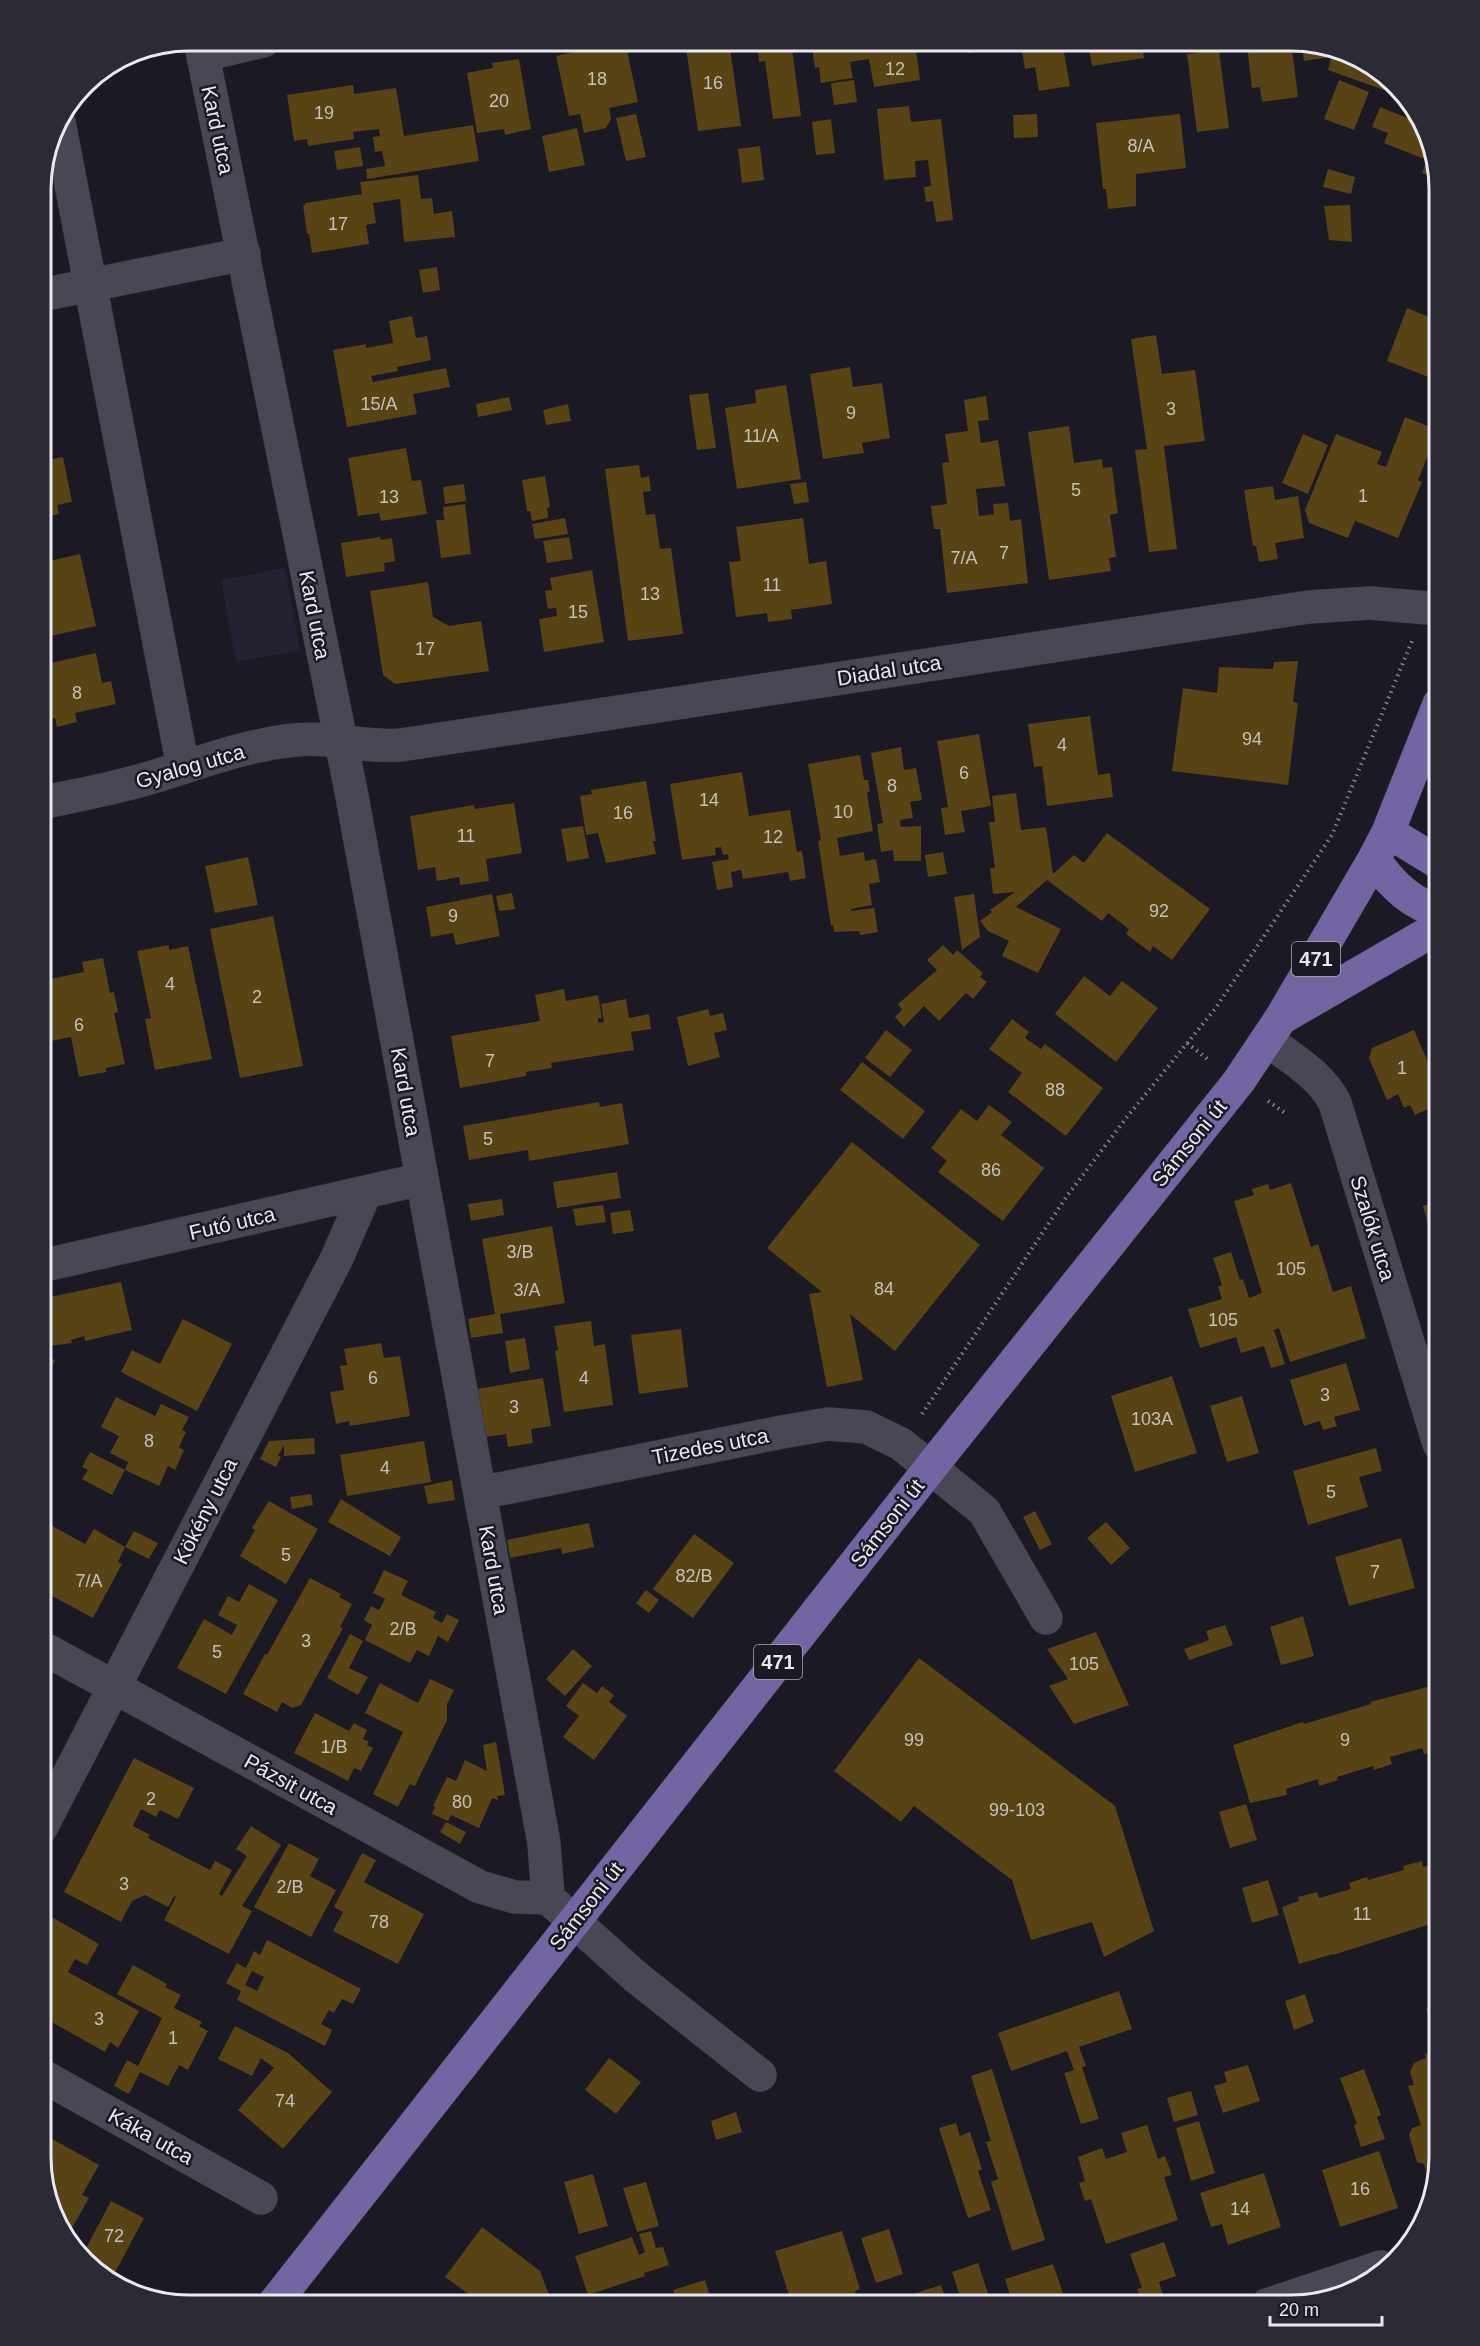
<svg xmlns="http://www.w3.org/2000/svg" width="1480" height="2346" font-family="Arial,sans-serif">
<rect width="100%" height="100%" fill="#1b1924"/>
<!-- built -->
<path fill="#242132" d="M285,568l15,82 -64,12 -15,-82z"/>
<!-- building -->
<path fill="#584314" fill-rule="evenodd" d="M625,41l13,61 -29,6 2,11 -5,9 -22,5 -4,-19 -11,2 -13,-60z
M685,41h44l12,85 -43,5z
M757,41h34l10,75 -28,3 -8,-58 -6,1z
M811,41h104l5,39 -46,7 -5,-28 -19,3 3,16 -32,5 -2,-16 -4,1z
M966,41h20l1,9 -19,3z
M1031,41h31l8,45 -31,5 -4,-24 -10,2 -4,-24 11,-2z
M1088,41h53l3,17 -52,8z
M1198,41h93l7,56 -36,5 -2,-15 -8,1 -5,-42 -28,4 10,78 -32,4 -10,-78 12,-1z
M1301,41l72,24 14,16 -3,9 -56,-20 3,-13 -27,4z
M519,59l12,70 -26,6 -1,-6 -27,4 -10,-60 26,-5 -1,-5z
M854,80l3,22 -23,3 -3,-22z
M1339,80l30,12 -15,38 -30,-11z
M353,85l1,9 42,-6 8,48 69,-11 6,36 -112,18 -1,-10 19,-3 -3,-15 -7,1 -2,-15 7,-1 -1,-7 -26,3 1,7 -46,7 -1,-7 -13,2 -7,-46z
M909,106l2,16 30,-3 12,101 -17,2 -3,-21 -7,1 -2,-15 7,-1 -3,-26 -13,1 1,16 -32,3 -7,-71z
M1380,107l45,18 12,54 -15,-6 5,-13 -43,-17 4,-10 -16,-6z
M636,114l10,43 -20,4 -10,-43z
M1037,114l1,23 -24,1 -1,-23z
M1180,114l6,54 -50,6v32l-28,3 -2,-20h-3l-7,-66z
M831,119l4,34 -19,2 -4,-33z
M577,128l8,37 -36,7 -7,-36z
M760,146l4,34 -22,3 -4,-34z
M360,147l3,19 -26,4 -3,-19z
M1328,169l27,8 -4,17 -28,-7z
M418,175l3,24 11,-1 2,16 18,-3 3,26 -51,5 -4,-43 -27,4 3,20 -10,2 3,19 -57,9 -3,-19h-2l-4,-29h2v-2l57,-9 -2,-12z
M1350,205l2,37 -23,-2 -5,-34z
M437,267l3,23 -17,3 -4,-23z
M1407,308l32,13v35l-8,22 -44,-17z
M412,316l4,22 11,-2 4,24 -34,7 1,4 -27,5 2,6 73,-14 4,19 -37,7 4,20 -70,13 -14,-77 33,-6v4l27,-5 -4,-22z
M1156,335l6,39 33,-4 10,71 -41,5 13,103 -28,3 -14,-102 12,-1 -16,-110z
M41,358l10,45 -10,2z
M850,367l3,20 29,-4 8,55 -28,5 2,10 -41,6 -13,-85z
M786,385l15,94 -64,10 -12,-81 31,-5 -1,-13z
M708,393l8,55 -19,2 -8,-55z
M986,396l3,24 -11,1 3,22 17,-3 7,46 -29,3 3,27 15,-2 -1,-10 15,-1 2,18 11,-2 7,64 -81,10 -7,-64h-6l-3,-23 16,-2 -5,-41 7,-1 -4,-28 23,-3 -4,-31z
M509,397l3,13 -34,7 -2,-13z
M568,404l3,17 -25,4 -3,-15z
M1405,417l33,13 -20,50 4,2 -24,56 -43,-17 -7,17 -39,-15 -4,-13 31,-76 46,18 -5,12 9,3z
M1069,426l5,37 28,-4 1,9 9,-1 6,46 -8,2 6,42 -7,1 2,13 -62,9 -21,-148z
M1303,434l25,11 -20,49 -26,-11z
M406,448l6,33 9,-1 6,34 -46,7 -2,-8 -21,3 -10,-58z
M63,457l9,45 -15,3 2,9 -18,4v-57z
M639,465l2,13 8,-2 2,15 -8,1 3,23 9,-1 5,35 11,-1 12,86 -55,7 -23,-172z
M545,476l5,31 -3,1 1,10 -16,3 -2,-10h-3l-5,-31z
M806,482l3,20 -15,2 -4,-20z
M464,484l2,17 -21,3 -2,-17z
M1273,486l2,14 23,-4 6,42 -29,5 3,16 -19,3 -3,-16h-3l-9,-56z
M465,504l6,50 -30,4 -5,-38h8l-1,-13z
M565,518l3,16 -33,5 -3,-15z
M803,518l6,46 17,-3 6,43 -41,6 1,9 -24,3 -1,-9 -31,4 -7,-55 12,-1 -5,-34z
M380,537l1,3 11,-2 3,23 -11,2 1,8 -39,6 -5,-34z
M569,537l4,22 -26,4 -4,-22z
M80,554l16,72 -55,12v-75z
M592,570l12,72 -60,10 -5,-33 18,-3 -1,-8 -8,1 -3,-18 7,-1 -2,-12z
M428,582l5,35 16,9 32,-5 8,50 -94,13 -12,-9 -13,-84z
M96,653l6,30 9,-2 5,23 -41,9 2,9 -20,5 -2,-9 -14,3v-56z
M1298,661l-5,41 5,1 -10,82 -116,-14 11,-83 34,5 2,-26 54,2 1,-7z
M1090,716l8,59 12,-2 3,24 -66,9 -5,-40 -8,1 -6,-43z
M979,734l12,72 -30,5 4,21 -20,3 -4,-27 7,-1 -11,-66z
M901,747l3,23 12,-2 6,32 -12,2 3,16 -13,2 1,7 20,-1v35h-27l-1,-11 -12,2 -4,-28 6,-1 -12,-70z
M860,755l4,25h4l2,11 -3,2 6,38 -36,7 3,18 24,-4 1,9 11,-2 4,23 -11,2 3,21 -21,4v2l23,-3 4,24 -18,3 -1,-4 -25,1 -1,-7 -2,1 -13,-85 3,-1 -13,-76z
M742,772l7,44 41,-6 7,42 5,-1 4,27 -16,3 -2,-9 -45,7 -2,-9 -10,2 2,15 -16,3 -5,-28 17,-3 -1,-5 -5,1 -2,-8 -6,1 1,7 -34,5 -12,-76z
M646,781l10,60h-3l3,13 -50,9 -8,-30 -12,2 -6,-39 12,-2 -1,-4z
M1016,793l5,37 25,-3 7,47 21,-19 10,8 23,-30 103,76 -38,51 -19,-14 -3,6 -24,-18 3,-5 -21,-16 -6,8 -55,-41 -31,27 45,22 -23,44 -36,-17 7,-15 -21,-10 -8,-10 12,-9 -2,-2 25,-18 -22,2 -3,-26h5l-6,-46h6l-3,-26z
M514,803l8,50 -36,6 3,22 -29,4 -1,-8 -22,4 -2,-14 -17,3 -8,-54 64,-11 1,4z
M583,826l6,32 -22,4 -6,-33z
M943,852l4,22 -19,3 -3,-22z
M248,857l10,48 -43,8 -10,-47z
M512,893l3,16 -16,2 -3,-15z
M492,894l8,42 -44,9 -3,-12 -22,4 -5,-30z
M974,894l6,43 -18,13 -8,-53z
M273,916l30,150 -63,12 -30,-149z
M169,945v5l19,-4 24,113 -57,11 -10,-51 6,-1 -14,-67z
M943,945l10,10 4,-5 26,23 -3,4 7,5 -14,17 -7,-6 -27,28 -15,-15 -20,21 -9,-10 7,-7 -4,-6 39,-34 -10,-10z
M103,958l7,35 4,-1 4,20 -4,1 11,51 -19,4v4l-27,5 -8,-40 -30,6v-38l10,-2 -5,-23 38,-8 -2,-10z
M1084,976l26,20 12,-15 36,27 -42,54 -61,-48z
M564,989l2,12 32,-6 4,23h-4v5l6,-1 -3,-18 25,-5 3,19 20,-4 2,15 -20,3 3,18 -83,13 1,5 -26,4v4l-66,12 -9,-52 89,-15 -5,-26z
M708,1009l2,7 13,-3 4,17 -13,3 6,24 -32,9 -11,-49z
M1012,1019l17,13 -4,6 16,11 4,-5 58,44 -37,48 -58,-44 14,-19 -33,-24z
M886,1030l26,20 -22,27 -25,-19z
M1414,1030l21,48 -4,2 8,19v5l-24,11 -5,-10 -6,3 -6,-14 -11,6 -18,-42 3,-10z
M862,1062l63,49 -22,28 -63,-49z
M599,1102l1,5 22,-4 7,41 -100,17 -1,-11 -59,10 -6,-34z
M989,1105l23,17 -11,13 43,33 -41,53 -65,-49 9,-11 -16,-13 30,-39 16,12z
M46,1109l6,30 -11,2v-31z
M852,1142l128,103 -85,106 -45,-37 13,66 -36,7 -18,-93 13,-2 -55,-44z
M617,1172l4,26 -64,10 -4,-26z
M1291,1183l20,64 7,-3 15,48 18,-6 15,52 -76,24 -11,-34 -5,2 11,34 -14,4 -7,-22 -23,7 -5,-16 -36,11 -12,-39 34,-10 -4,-12 4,-2 -9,-27 18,-6 9,28 3,-1 6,19 13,-5 -28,-92 20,-6 -2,-6 16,-5 2,6z
M502,1199l2,16 -33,6 -3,-17z
M1439,1200v47l-4,2 -12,-43z
M603,1205l3,17 -30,4 -3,-17z
M630,1210l4,21 -21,3 -3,-21z
M552,1226l13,77 -65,11 3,19 -32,5 -3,-19 27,-5 -13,-75z
M121,1282l11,48 -47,11 -1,-5 -13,4 1,3 -31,4v-48z
M183,1319l49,25 -35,67 -76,-39 11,-22 28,14z
M591,1321l3,25 11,-2 8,61 -49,7 -9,-61 3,-1 -4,-24z
M681,1329l7,58 -49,7 -8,-59z
M525,1338l5,31 -20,4 -5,-32z
M381,1343l3,15 16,-2 10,60 -60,10 -1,-5 -13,3 -6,-32 14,-2 -4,-24 7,-1 -3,-16z
M41,1354l14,6 -14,32z
M1346,1363l14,47 -26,7 3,9 -14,4 -3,-9 -16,5 -14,-46z
M1172,1376l25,77 -62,19 -24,-76z
M543,1378l8,48 -20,3 2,14 -25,4 -2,-13 -21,3 -8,-48z
M1242,1396l17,57 -32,9 -17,-56z
M116,1397l39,19 6,-12 28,13 -7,13 4,2 -7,15 5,3 -9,20 -7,-4 -9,20 -34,-16 3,-8 -18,-9 9,-17 -18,-9z
M314,1438l1,16 -31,2v-11l-6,11 3,1 -5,10 -16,-8 9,-18z
M424,1441l7,41 -84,14 -7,-41z
M1376,1448l6,23 -23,6 9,30 -60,18 -15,-54z
M90,1452l35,18 -13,25 -30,-16 6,-9 -6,-3z
M452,1480l3,20 -27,4 -4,-18z
M311,1494l2,11 -21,4 -2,-12z
M341,1499l60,38 -11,19 -62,-34z
M269,1501l49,28 -32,55 -46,-28 15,-26 -3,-2z
M1035,1511l17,33 -12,6 -17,-33z
M1106,1522l24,26 -19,17 -24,-27z
M47,1523l38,21 9,-15 31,18 -7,15 4,2 -29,54 -52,-28v-54z
M589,1523l5,24 -32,7 -1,-6 -51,10 -3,-18z
M134,1531l24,12 -9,16 -24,-12z
M694,1534l40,29 -41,55 -40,-29z
M1401,1538l14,50 -66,18 -14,-49z
M384,1570l24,11 -7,14 35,17 -3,6 9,5 5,-9 12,6 -11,22 -10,-6 -9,20 -12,-6 -7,13 -45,-23 7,-15 -8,-5 7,-14 8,4 6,-11 -12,-6z
M310,1578l31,16 -2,3 13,7 -12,23 3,1 -42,77 -9,3 -10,-6 -5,10 -34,-18 22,-40 2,1z
M249,1584l29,16 -52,94 -49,-26 27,-49 28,16 5,-10 -19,-10 10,-19 11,6z
M646,1590l13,10 -10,13 -13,-10z
M1303,1616l11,40 -33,9 -11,-38z
M1225,1625l8,20 -44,15 -5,-11 25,-9 -3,-9z
M1096,1632l33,73 -55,19 -25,-38 19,-7 -21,-30z
M350,1634l13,7 -14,27 19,9 -10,18 -31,-17z
M573,1649l19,17 -27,30 -19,-17z
M919,1658l196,148 39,125 -50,26 -12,-35 -61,18 -19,-60 -98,-74 -13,16 -67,-51z
M430,1679l24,11 -7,14v16l-32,66 -5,-2 -12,23 -25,-13 30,-62 -38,-19 15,-30 38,20z
M583,1683l14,10 5,-7 12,9 -5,7 18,14 -33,44 -31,-23 16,-21 -13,-10z
M1439,1684v66l-15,4 -2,-6 -32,9 2,7 -18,6 -1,-4 -36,11 1,3 -19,6 -1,-7 -32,10 1,6 -37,8 -17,-58 70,-23 1,2 67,-20 -1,-2z
M315,1713l34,18 5,-8 13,7 -4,9 6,3 -2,3 6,3 -12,23 -7,-3 -6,13 -54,-28z
M496,1742l9,53 -8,1 1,4 -6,-2 -13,30 -28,-13 -3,6 -16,-7 3,-7 -2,-1 14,-29 9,4 9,-21 22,11 -4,-26z
M134,1758l60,30 -16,31 -18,-9 -4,7 -15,-8 -8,17 17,9 -2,3 62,32 5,-9 17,9 -13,24 3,2 25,-40 -11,-7 15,-23 30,19 -39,61 10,5 -23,43 -65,-34 12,-23 -2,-1 -6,11 -23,-12 -13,6 -11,21 -57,-30z
M1246,1804l11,36 -27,8 -11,-36z
M446,1822l20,10 -6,12 -20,-12z
M289,1843l30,16 -9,17 26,14 -25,47 -57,-30z
M362,1853l14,7 -12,22 60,32 -26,50 -65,-33 10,-19 -9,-5z
M1422,1861l1,6 16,-4v61l-2,-2 -104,33v-1l-34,10 -17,-57 17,-6 -1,-4 19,-5 2,6 32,-9 -2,-6 18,-6 1,3 36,-10 -1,-4z
M1268,1880l11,35 -27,8 -10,-35z
M41,1911l58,33 -12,21 -12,-6 -7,13 71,39 -21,37 -8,-6 -5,10 -64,-36z
M267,1940l94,49 -8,15 -11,-5 -8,14 -5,-3 -8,14 11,6 -7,16 -88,-46 4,-9 -15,-8 11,-20 9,5 8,-17 6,4zM252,1971l12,6 -7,14 -12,-6z
M133,1965l34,19 -2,3 16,8 -7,13 28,14 -3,4 9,5 -20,39 -9,-5 -11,21 -28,-14 -11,22 -15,-8 13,-26 11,6 24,-48 -45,-24z
M1119,1991l13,38 -53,18 7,19 -4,1 17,52 -18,5 -17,-51 10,-3 -7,-19 -56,20 -13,-38z
M1305,1994l9,28 -20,8 -9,-29z
M1439,2005v24l-7,2 -6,-22z
M235,2026l53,27 44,39 -49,57 -45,-39 36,-42 -13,-10 -9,18 -34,-17z
M1439,2050v108l-8,30 -7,-24 -7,-2 -8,-27 3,-7 9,-3 -13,-39 6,-1 -4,-13 4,-9 12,-5 -1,-4z
M609,2058l32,24 -25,32 -31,-24z
M1248,2065l12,36 -37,12 -9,-27 13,-4 -3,-10z
M992,2069l53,171 -33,11 -21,-69 7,-3 -12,-37 5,-1 -20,-65z
M1364,2069l17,46 -4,2 8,22 -24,8 -7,-22 3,-1 -17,-46z
M1191,2091l7,24 -24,7 -7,-24z
M736,2112l6,20 -26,8 -5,-19z
M1199,2121l16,52 -24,8 -15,-53z
M956,2123l4,13 10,-4 12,37 -4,2 13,39 -23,8 -29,-90z
M1147,2125l11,34 7,-3 7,19 -8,2 14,43 -72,24 -15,-45 -6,2 -6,-18 6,-2 -7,-24 24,-9 4,11 21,-7 -6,-19z
M45,2135l54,30 -17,30 7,3 -21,37 -12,-12 -15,-66v-13z
M1379,2151l19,57 -58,19 -18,-57z
M1264,2173l17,54 -53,18 -6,-21 -11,3 -11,-34z
M593,2174l15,52 -29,8 -15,-52z
M646,2182l13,44 -22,6 -14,-44z
M111,2201l33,17 -34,64 -3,-1 -24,-27z
M482,2227l58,44 13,34h-69l-39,-28z
M889,2229l14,45 -27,9 -15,-45z
M651,2231l5,17 7,-1 6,18 -25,8 1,3 -57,19 -13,-39 57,-19 7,18 6,-3 -6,-18z
M842,2231l18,58 -5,2 5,14h-68l-17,-54z
M1164,2242l12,34 -17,6 7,23h-23l-6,-16 5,-1 -12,-34z
M978,2263l14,42h-29l-11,-33z
M1053,2264l14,41h-54l-8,-26z
M705,2280l8,25h-35l-5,-15z
M941,2285l7,20h-51l-2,-5z"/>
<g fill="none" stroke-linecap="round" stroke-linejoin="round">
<!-- minor casing -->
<g stroke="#34333b" stroke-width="34">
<path id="minor" d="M200,41l151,750 193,1052 4,55 88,79 124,98
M203,55l60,-14
M59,122l124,645
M41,295l203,-41
M41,803c36,-8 72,-14 108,-25 48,-14 95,-33 146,-38 36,-4 70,8 106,5l908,-138 61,-4 69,6
M1267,1040c24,18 54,35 68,63l104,341
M41,1266l381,-87
M480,1493l302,-61 46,-8 38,3 35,17 83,67 62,107
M41,1647l439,240 35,10 33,1
M41,1828l296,-570 28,-65
M41,2075l220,123
M1267,2305l114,-38"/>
</g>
<!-- major casing -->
<g stroke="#34333b" stroke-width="34">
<path id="major" d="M1388,832l51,31
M1374,859c16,24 37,45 65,52
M1285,1016l154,-89
M273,2305l658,-838 308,-386 42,-63 93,-159 14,-27 51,-128"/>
</g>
<!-- path -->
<path stroke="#85838d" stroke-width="4" stroke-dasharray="1.5 4.5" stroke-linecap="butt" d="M1187,1043l23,18
M1268,1101l17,12
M922,1414l145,-218 60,-79 88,-108 117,-174 80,-194
M229,2305l9,-11"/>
<!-- minor -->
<use href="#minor" stroke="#494754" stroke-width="33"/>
<!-- major -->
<use href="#major" stroke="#7265a1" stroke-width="33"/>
</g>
<g text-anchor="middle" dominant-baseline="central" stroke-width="5" stroke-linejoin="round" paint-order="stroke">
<!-- number labels -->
<g font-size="18" fill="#c6c0ba">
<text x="895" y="69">12</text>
<text x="597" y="79">18</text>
<text x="713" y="83">16</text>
<text x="499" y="101">20</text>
<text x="324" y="113">19</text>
<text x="1141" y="146">8/A</text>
<text x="338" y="224">17</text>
<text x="379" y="404">15/A</text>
<text x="1171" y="409">3</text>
<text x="851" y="413">9</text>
<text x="761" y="436">11/A</text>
<text x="1076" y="490">5</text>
<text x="1363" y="496">1</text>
<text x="389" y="497">13</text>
<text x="1004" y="553">7</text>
<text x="964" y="558">7/A</text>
<text x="772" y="585">11</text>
<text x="650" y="594">13</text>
<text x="578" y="612">15</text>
<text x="425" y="649">17</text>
<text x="77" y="693">8</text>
<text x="1252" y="739">94</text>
<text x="1062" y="745">4</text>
<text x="964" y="773">6</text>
<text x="892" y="786">8</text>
<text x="709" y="800">14</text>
<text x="843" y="812">10</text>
<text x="623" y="813">16</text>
<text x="466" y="836">11</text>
<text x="773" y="837">12</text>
<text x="1159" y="911">92</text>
<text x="453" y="916">9</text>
<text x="170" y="984">4</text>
<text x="257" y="997">2</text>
<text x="79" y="1025">6</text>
<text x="490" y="1061">7</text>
<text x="1402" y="1068">1</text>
<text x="1055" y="1090">88</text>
<text x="488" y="1139">5</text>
<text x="991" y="1170">86</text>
<text x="520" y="1252">3/B</text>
<text x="1291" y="1269">105</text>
<text x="884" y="1289">84</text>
<text x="527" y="1290">3/A</text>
<text x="1223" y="1320">105</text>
<text x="373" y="1378">6</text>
<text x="584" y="1378">4</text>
<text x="1325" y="1395">3</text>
<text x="514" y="1407">3</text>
<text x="1152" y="1419">103A</text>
<text x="149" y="1441">8</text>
<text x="385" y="1468">4</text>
<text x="1331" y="1492">5</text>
<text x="286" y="1555">5</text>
<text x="1375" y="1572">7</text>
<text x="694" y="1576">82/B</text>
<text x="89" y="1581">7/A</text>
<text x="403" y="1629">2/B</text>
<text x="306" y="1641">3</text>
<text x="217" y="1652">5</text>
<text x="1084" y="1664">105</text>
<text x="914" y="1740">99</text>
<text x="1345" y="1740">9</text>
<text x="334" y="1747">1/B</text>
<text x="151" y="1799">2</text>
<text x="462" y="1802">80</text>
<text x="1017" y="1810">99-103</text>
<text x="124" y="1884">3</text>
<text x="290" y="1887">2/B</text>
<text x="1362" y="1914">11</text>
<text x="379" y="1922">78</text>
<text x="99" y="2019">3</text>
<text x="173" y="2038">1</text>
<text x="285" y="2101">74</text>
<text x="1360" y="2189">16</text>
<text x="1240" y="2209">14</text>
<text x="114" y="2236">72</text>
</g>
<!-- shield labels -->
<g fill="#1b1924" stroke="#acabb4" stroke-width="1.5">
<rect x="1292" y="942" width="48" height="34" rx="4.5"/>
<rect x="754" y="1645" width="48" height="34" rx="4.5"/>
</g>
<g font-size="20" font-weight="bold" fill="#eae9f1">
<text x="1316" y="959">471</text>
<text x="778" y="1662">471</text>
</g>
<!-- street labels -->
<g font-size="21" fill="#eae9f1" stroke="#1b1924">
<text transform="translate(218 130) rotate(78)">Kard utca</text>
<text transform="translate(315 615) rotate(79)">Kard utca</text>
<text transform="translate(889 670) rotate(-9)">Diadal utca</text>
<text transform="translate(190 766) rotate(-16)">Gyalog utca</text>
<text transform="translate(406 1092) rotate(80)">Kard utca</text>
<text transform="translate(1189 1143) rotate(-51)">Sámsoni út</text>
<text transform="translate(232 1223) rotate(-13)">Futó utca</text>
<text transform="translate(1373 1228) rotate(73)">Szalók utca</text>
<text transform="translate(710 1446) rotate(-11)">Tizedes utca</text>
<text transform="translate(205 1511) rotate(-63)">Kökény utca</text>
<text transform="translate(887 1523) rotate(-52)">Sámsoni út</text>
<text transform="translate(494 1570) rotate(80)">Kard utca</text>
<text transform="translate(291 1784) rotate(29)">Pázsit utca</text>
<text transform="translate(586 1906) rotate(-52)">Sámsoni út</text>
<text transform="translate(151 2136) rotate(29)">Káka utca</text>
</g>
</g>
<!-- crop -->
<path d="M0 0H1480V2346H0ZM189 51H1291A138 138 0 0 1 1429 189V2157A138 138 0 0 1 1291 2295H189A138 138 0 0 1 51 2157V189A138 138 0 0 1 189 51Z" fill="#2c2a34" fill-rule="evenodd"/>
<path fill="none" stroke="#eae9f1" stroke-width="3" d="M189 51H1291A138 138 0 0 1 1429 189V2157A138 138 0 0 1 1291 2295H189A138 138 0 0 1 51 2157V189A138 138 0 0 1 189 51Z"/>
<!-- scale -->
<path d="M1270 2316v9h112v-9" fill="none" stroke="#eae9f1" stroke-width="3"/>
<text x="1279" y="2316" font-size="18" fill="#eae9f1" stroke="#1b1924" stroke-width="4.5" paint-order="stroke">20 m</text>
</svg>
